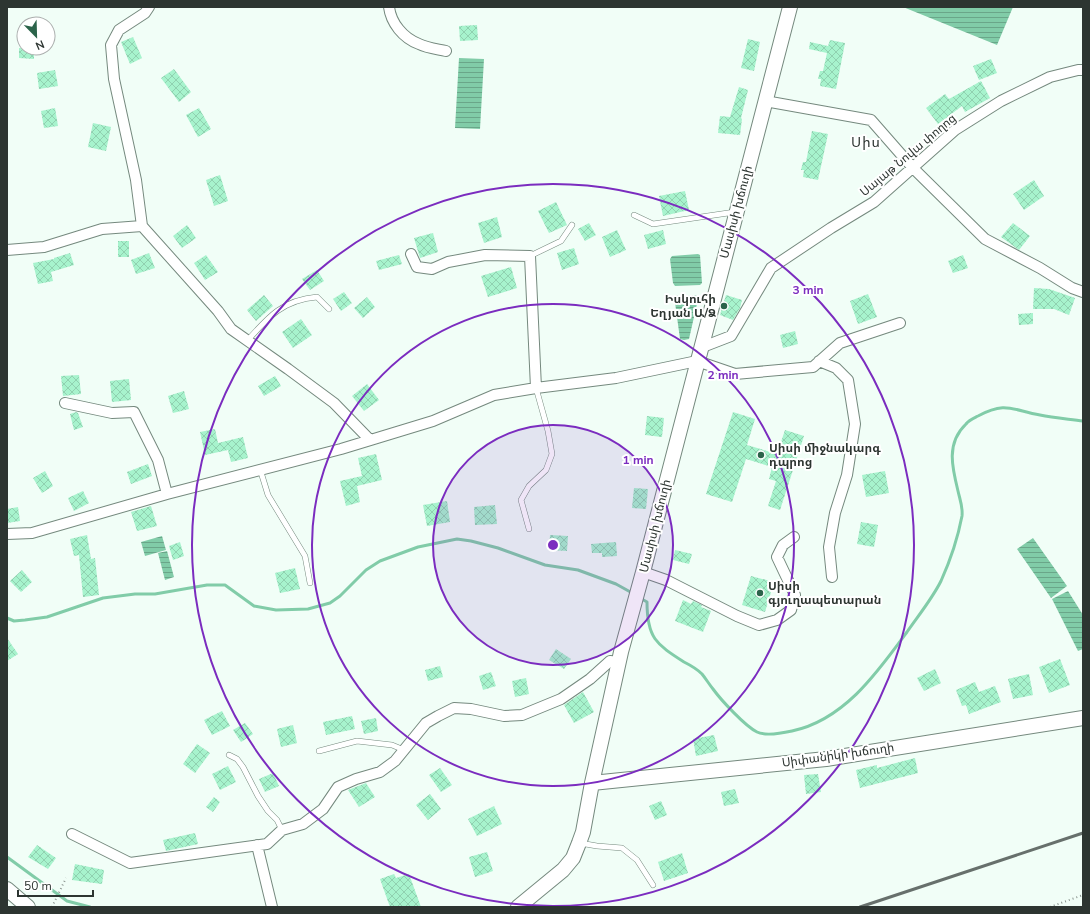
<svg xmlns="http://www.w3.org/2000/svg" width="1090" height="914" font-family="'Nunito Sans','Noto Sans Armenian',sans-serif">
<defs>
<pattern id="water-rules" width="6" height="5" patternUnits="userSpaceOnUse"><rect width="6" height="5" fill="#81cca8"/><path d="M0 2.5h6" fill="none" stroke="#6aa689"/></pattern>
<pattern id="building-cross-hatch" width="8" height="8" patternUnits="userSpaceOnUse"><rect width="8" height="8" fill="#a7f3cd"/><path d="M0 0l8 8M0 8l8-8" fill="none" stroke="#90d1b0"/></pattern>
</defs>
<rect width="100%" height="100%" fill="#f1fef7"/>
<!-- water -->
<path fill="url(#water-rules)" d="M903,7h110l-16,38z
M459,58l25,1 -4,70 -25,-1z
M698,254l2,1 2,28 -2,2 -25,1 -2,-3 -3,-24 2,-3z
M674,295h25l-10,44 -5,1 -4,-1z
M162,536l4,14 -21,6 -4,-14z
M1033,538l34,48 -16,12 -34,-49z
M167,551l7,26 -9,3 -7,-27z
M1068,591l15,24v34l-5,2 -26,-52z"/>
<g fill="none" stroke-linecap="round" stroke-linejoin="round">
<!-- stream -->
<path stroke="#81cca8" stroke-width="3" d="M640,598l7,4c0,36 9,42 37,60 6,3 13,7 18,12 4,5 7,10 11,15 8,11 32,37 44,43 8,4 26,1 35,-1 52,-11 85,-58 115,-99 11,-16 25,-33 34,-51 9,-20 17,-44 21,-65 1,-9 -2,-16 -4,-25 -6,-24 -12,-48 8,-67 3,-4 8,-6 12,-8 28,-15 34,-6 62,-1 14,3 29,4 43,6
M7,618l7,3 11,-1 22,-3 56,-19 32,-4h20l52,-9h18l29,21 22,4 32,-1 22,-6 10,-7 26,-26 14,-9 38,-14 39,-8 14,2 27,7 47,17 33,5 38,14 18,10
M7,857l60,44 23,6"/>
</g>
<!-- building -->
<path fill="url(#building-cross-hatch)" d="M477,25l1,15 -18,1 -1,-15z
M133,37l9,21 -12,6 -9,-22z
M748,39l12,3 -6,29 -13,-3z
M830,40l15,3 -9,46 -16,-3 1,-7h-3l2,-8h3l4,-18 -18,-4 1,-7 18,4z
M19,48h15v11l-15,-1z
M991,59l6,14 -18,7 -6,-14z
M174,69l17,23 -12,10 -18,-24z
M55,70l3,16 -19,3 -2,-16z
M981,81l9,17 -25,14 -3,-6 -24,18 -12,-16 19,-14 4,5z
M739,87l9,3 -7,28 1,1 -2,16 -22,-2 2,-17 10,1z
M55,108l3,18 -14,2 -3,-17z
M199,108l12,21 -13,8 -12,-22z
M93,123l18,4 -5,24 -18,-4z
M812,131l16,3 -10,46 -15,-3 1,-7h-3l2,-8h3z
M220,175l8,26 -14,5 -8,-26z
M1034,180l10,16 -20,14 -11,-16z
M685,191l4,19 -26,6 -4,-20z
M556,202l11,23 -18,8 -11,-22z
M497,217l5,20 -18,6 -6,-20z
M589,223l7,12 -11,6 -7,-12z
M1013,223l17,13 -11,14 -18,-13z
M187,225l9,13 -14,10 -9,-12z
M617,230l9,20 -16,7 -8,-20z
M663,230l3,14 -18,5 -4,-14z
M433,233l5,19 -18,6 -6,-20z
M118,241h11v16h-11z
M574,248l5,16 -17,6 -5,-17z
M70,253l4,12 -23,7 2,9 -15,3 -5,-21 21,-4v-1z
M149,253l6,15 -19,6 -5,-14z
M206,255l12,17 -13,8 -11,-17z
M399,255l3,9 -23,6 -3,-9z
M963,255l5,13 -15,5 -5,-12z
M511,267l6,21 -29,9 -7,-21z
M317,270l7,11 -14,9 -8,-11z
M1034,288l15,1 26,9 -6,17 -15,-6h-21z
M344,292l8,11 -11,8 -8,-12z
M868,294l9,23 -19,7 -8,-23z
M264,295l9,11 -17,15 -9,-11z
M726,295l16,5 -2,8 -7,12 -13,-5z
M367,297l8,10 -12,11 -9,-10z
M1033,313v11l-14,1 -1,-11z
M301,319l11,16 -19,13 -11,-16z
M795,331l3,13 -15,4 -3,-13z
M79,375l2,19 -18,2 -2,-20z
M275,376l6,10 -17,10 -6,-10z
M129,379l2,21 -19,2 -2,-21z
M367,384l12,16 -15,11 -12,-15z
M184,391l5,18 -16,4 -5,-17z
M76,412l2,1 5,14 -9,3 -4,-16z
M733,412l22,7 -8,26 30,9 8,-24 19,6 -24,74 -12,-4 8,-25 -7,-2 3,-12 -26,-8 -14,43 -26,-8z
M647,416l17,2 -2,19 -17,-2z
M215,429l3,14 25,-6 5,21 -17,4 -3,-12 -23,5 -5,-23z
M376,454l6,26 -25,6 3,16 -14,4 -6,-25 22,-5 -4,-18z
M148,464l4,12 -21,8 -4,-12z
M45,471l8,15 -11,7 -9,-15z
M885,471l4,22 -23,4 -4,-22z
M634,488l14,1 -2,20 -14,-1z
M83,491l6,12 -15,8 -6,-13z
M447,501l3,21 -23,4 -4,-21z
M495,505l2,19 -22,1 -1,-18z
M151,506l6,20 -20,5 -6,-19z
M18,507l2,14 -13,2v-14z
M861,522l17,3 -4,22 -17,-3z
M87,535l4,24 4,-1 4,37 -16,2 -4,-42 -5,1 -4,-17z
M550,535l18,1 -1,15 -18,-1z
M180,542l4,14 -11,4 -4,-14z
M616,542l1,14 -15,1v-4h-10l-1,-9z
M675,550l17,4 -3,10 -16,-4z
M295,568l5,21 -20,4 -5,-20z
M22,570l10,12 -11,10 -11,-11z
M751,576l23,6 -9,30 -23,-7z
M683,600l8,4 2,-3 9,4 -1,2 10,4 -8,21 -28,-11z
M7,638l11,16 -11,7z
M556,649l15,10 -7,10 -15,-9z
M1060,659l10,26 -21,8 -10,-26z
M440,666l3,11 -15,4 -3,-11z
M935,669l6,14 -17,8 -7,-13z
M491,672l5,14 -13,4 -4,-14z
M1029,674l4,21 -20,4 -5,-20z
M526,678l3,16 -14,3 -3,-16z
M975,682l4,10 16,-6 6,16 -32,12 -3,-9 -4,1 -6,-16z
M583,692l11,20 -20,11 -10,-18z
M222,711l8,15 -18,9 -8,-15z
M352,716l3,13 -29,6 -3,-13z
M376,718l2,13 -14,3 -3,-13z
M245,723l8,11 -12,8 -8,-12z
M293,725l4,18 -16,4 -4,-18z
M714,735l4,16 -22,5 -3,-17z
M197,744l13,9 -15,20 -12,-9z
M915,758l3,15 -58,15 -4,-18 21,-5v3z
M228,766l8,16 -16,8 -8,-16z
M440,768l12,17 -11,7 -12,-17z
M273,773l6,13 -14,6 -6,-13z
M818,774l3,18 -15,2 -2,-19z
M366,783l9,14 -16,10 -11,-17z
M735,789l4,14 -15,3 -3,-14z
M430,794l11,15 -13,11 -12,-15z
M214,797l6,5 -7,10 -7,-5z
M661,801l6,14 -12,5 -6,-14z
M494,806l8,18 -25,12 -9,-17z
M195,833l3,11 -32,7 -3,-11z
M37,845l19,13 -8,11 -20,-12z
M487,852l6,19 -18,6 -6,-20z
M682,853l6,20 -24,8 -6,-19z
M75,864l29,6 -2,14 -30,-4z
M394,874l2,4 13,-4 12,33h-31l-10,-28z"/>
<g fill="none" stroke-linecap="round" stroke-linejoin="round">
<!-- service casing -->
<g stroke="#75897e" stroke-width="6">
<path id="service" d="M634,215l19,9 82,-12
M530,256l31,-15 11,-16
M247,341c22,-25 36,-41 70,-44l12,12
M260,469l8,26 37,61 5,27
M529,529l-8,-29 8,-14 17,-16 6,-16 -4,-23 -12,-43
M319,751l38,-10 35,4 12,5
M229,755l8,4 6,8 15,29 10,15 9,9 5,10
M580,843l17,3 25,2 15,12 16,25"/>
</g>
<!-- minor casing -->
<g stroke="#75897e" stroke-width="12">
<path id="minor" d="M149,7l-4,6 -26,17 -8,15 3,34 22,101 6,46 76,85 13,18 57,40 46,34 36,37
M389,7c2,16 14,31 30,37 8,4 18,5 27,7
M765,101l106,19 42,48 72,71 55,29 32,20 11,4
M7,250l37,-3 58,-18 40,-3
M411,254l6,13 15,2 16,-7 37,-7 45,1 6,132
M700,348l31,-12 40,-68 60,-40 43,-26 81,-72 46,-29 49,-24 28,-7h5
M819,361l17,7 12,12 7,44 -8,51 -12,38 -6,34 3,30
M65,403l47,10 22,-1 24,48 9,34
M7,534l25,-1 135,-39 174,-45 92,-28 61,-26 42,-7 80,-10 81,-17 38,13 78,-7 27,-24 60,-20
M643,572l23,8 71,36 22,9 18,-5 14,-10 4,-15 -18,-38 6,-12 11,-8
M72,834l58,29 137,-19 15,-14 21,-6 20,-15 15,-22 18,-8 24,-7 15,-11 31,-38 12,-7 16,-8 17,1 33,7 18,-1 39,-16 29,-20 20,-18 9,1
M257,845l15,62"/>
</g>
<!-- secondary casing -->
<g stroke="#75897e" stroke-width="16">
<path id="secondary" d="M592,783l234,-24 257,-41
M7,889l21,18
M518,907l45,-37 10,-12 6,-15 4,-11 9,-49 29,-131 22,-80 147,-565"/>
</g>
<!-- path -->
<path stroke="#8a948f" stroke-width="2" stroke-dasharray="1 3" stroke-linecap="butt" d="M52,907l14,-29
M1050,907l33,-12"/>
<!-- service -->
<use href="#service" stroke="#fff" stroke-width="5"/>
<!-- minor -->
<use href="#minor" stroke="#fff" stroke-width="10"/>
<!-- secondary -->
<use href="#secondary" stroke="#fff" stroke-width="14"/>
<!-- rail -->
<path stroke="#67706c" stroke-width="3" d="M860,907l223,-74"/>
</g>
<!-- distance rings -->
<circle cx="553" cy="545" r="120" fill="#7b2cbf" fill-opacity=".12"/>
<g fill="none" stroke="#7b2cbf" stroke-width="2">
<circle cx="553" cy="545" r="120"/>
<circle cx="553" cy="545" r="241"/>
<circle cx="553" cy="545" r="361"/>
</g>
<!-- markers -->
<g fill="#2b634a" stroke="#fff" stroke-width="1.5">
<circle cx="724" cy="306" r="4"/>
<circle cx="761" cy="455" r="4"/>
<circle cx="760" cy="593" r="4"/>
</g>
<g text-anchor="middle" dominant-baseline="central" stroke-width="4" stroke-linejoin="round" paint-order="stroke">
<!-- street labels -->
<g font-size="12" fill="#2d3531" stroke="#fff">
<text transform="translate(908 155) rotate(-40)">Սայաթ Նովա փողոց</text>
<text transform="translate(736 212) rotate(-75)">Մասիսի խճուղի</text>
<text transform="translate(655 526) rotate(-76)">Մասիսի խճուղի</text>
<text transform="translate(838 755) rotate(-8)">Սիփանիկի խճուղի</text>
</g>
<!-- poi labels -->
<g font-size="12" font-weight="bold" fill="#2d3531" stroke="#fff" text-anchor="start">
<text x="716" y="299" text-anchor="end">Իսկուհի<tspan x="716" dy="14">Եղյան Ա/Ձ</tspan></text>
<text x="769" y="448">Սիսի միջնակարգ<tspan x="769" dy="14">դպրոց</tspan></text>
<text x="768" y="586">Սիսի<tspan x="768" dy="14">գյուղապետարան</tspan></text>
</g>
<!-- quarter labels -->
<g font-size="14" letter-spacing="1" fill="#2d3531" stroke="#fff">
<text x="866" y="142">Սիս</text>
</g>
</g>
<circle cx="553" cy="545" r="6" fill="#7b2cbf" stroke="#fff" stroke-width="2"/>
<g font-size="12" text-anchor="middle" font-weight="bold" fill="#7b2cbf" stroke="#fff" stroke-width="4" stroke-linejoin="round" paint-order="stroke">
<text x="808" y="294">3 min</text>
<text x="723" y="379">2 min</text>
<text x="638" y="464">1 min</text>
</g>
<!-- border -->
<rect width="1090" height="914" fill="none" stroke="#2d3531" stroke-width="16"/>
<!-- north arrow -->
<g transform="translate(36 36) rotate(157)"><circle r="19" fill="#ffffff" stroke="#abaead"/>
<path d="M0-3L7 15L0 10L-7 15Z" fill="#2b634a"/>
<text y="-6" font-size="11" font-weight="bold" text-anchor="middle" fill="#2d3531">N</text>
</g>
<!-- scale -->
<path d="M18 890v6h75v-6" fill="none" stroke="#2d3531" stroke-width="2"/>
<text x="24" y="890" font-size="12" fill="#2d3531" stroke="#ffffff" stroke-width="3" paint-order="stroke">50 m</text>
</svg>
